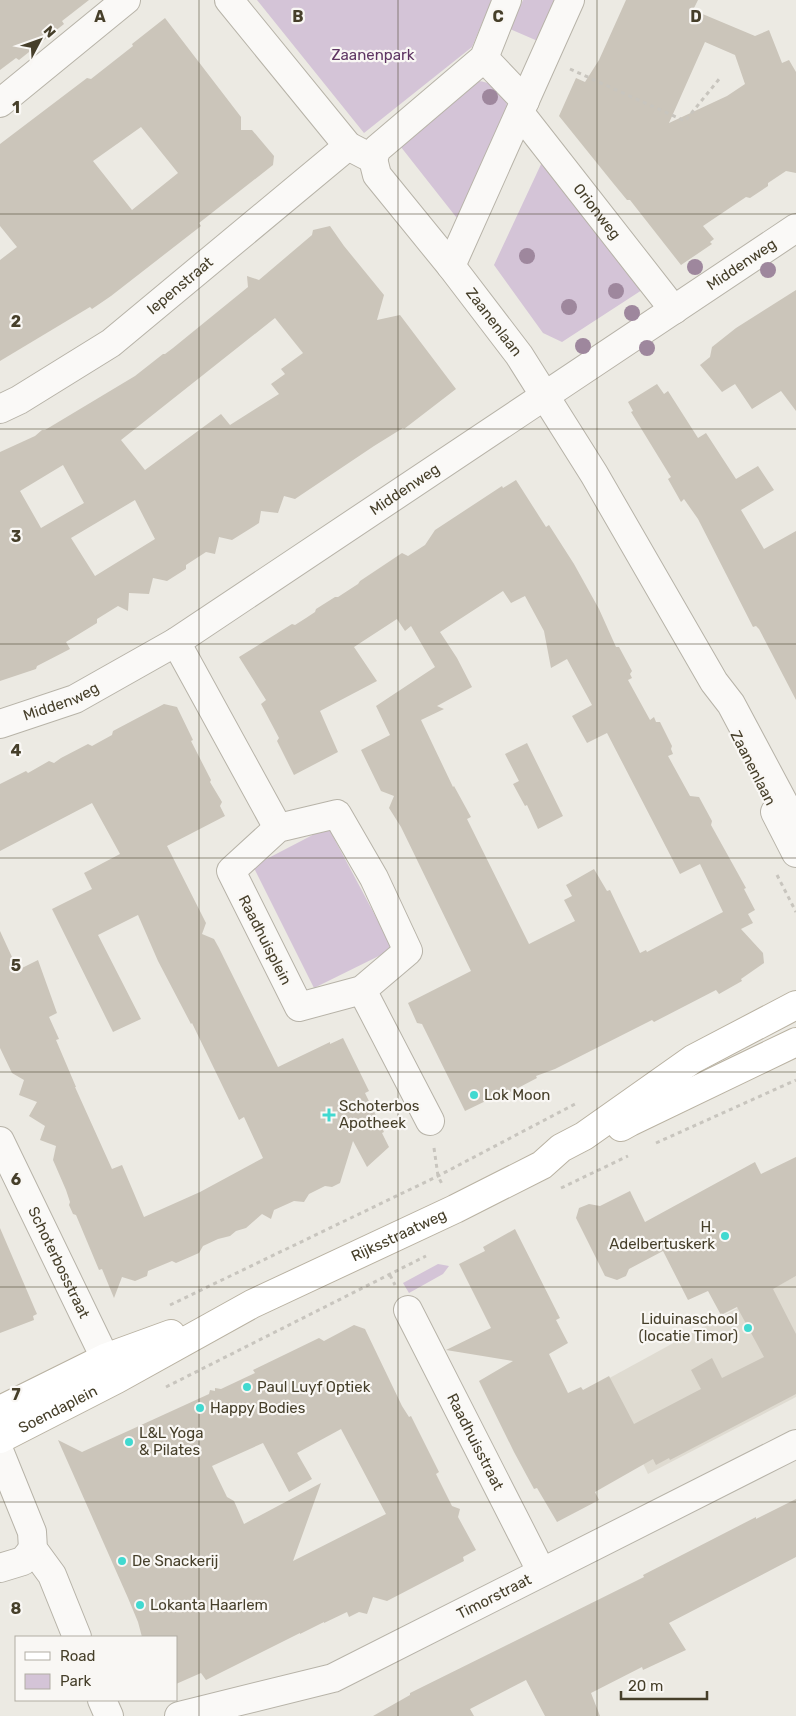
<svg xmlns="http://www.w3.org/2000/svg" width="796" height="1716" font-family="Rubik,sans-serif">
<rect width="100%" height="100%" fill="#eceae3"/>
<!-- built -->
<path fill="#dfdbd1" d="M796,1276v121l-148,77 -44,-93z"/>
<!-- green -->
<path fill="#d4c4d7" d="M257,0h235l-20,47 -108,86z
M523,0h36l-19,42 -30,-13z
M478,81c23,3 29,11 30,34l-48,107 -63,-80z
M543,160l99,130 -80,52 -19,-9 -49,-68z
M328,827l65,122 -79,39 -61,-122z
M438,1264l11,2 -6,8 -34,19 -6,-10z"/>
<!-- building -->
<path fill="#cbc5ba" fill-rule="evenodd" d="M0,0h89l-27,21 2,3 -45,36 -3,-2 -16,12z
M626,0h72l-5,10 62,26 14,-6 13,33 7,-3 7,12v101l-10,-2 -18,12v3l-18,12 -4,-1 -43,29 11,13 -4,3 2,2 -31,21 -51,-65h-3l-14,-17 -54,-67 17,-38 9,4 14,-22zM705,42l30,13 10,29 -18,12 -58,27z
M165,18l76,99v13h11l22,26 -1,9 -74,58 2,3 -90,70 -19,13 -2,-2 -90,54v-101l17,-13 -17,-21v-82l87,-66 4,1 42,-33 -1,-2zM141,127l37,46 -46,37 -39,-49z
M330,226l14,20 40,49 -7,25 23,-5 56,74 -52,40 -1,-1 -29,18 -79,53 -11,-3 -6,17 -17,-2 -2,12 -27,17 -13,-3 -4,17 -9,-2 -20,13v4l-19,12 -14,-3 -4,16 -20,-1 -1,18 -10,-5 -21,13v4l-31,19 4,7 -33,17 -1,3 -36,12v-229l35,-16 7,-6h3l90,-54 28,-22h2l8,-6 75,-61 -1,-11 12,4 53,-45 1,-5zM275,318l28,35 -22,16 4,5 -14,10 8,10 -49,31 -9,-11 -76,56 -24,-30zM63,465l21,38 -43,25 -21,-37zM135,500l20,39 -60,37 -24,-38z
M796,290v121l-15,-20 -29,18 -17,-25 -13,8 -22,-27 10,-8 2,-10 24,-19z
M657,384l7,10 4,-3 30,47 8,-5 30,46 22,-13 16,24 -33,20 23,39 32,-18v169l-37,-71 -3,-3 -3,1 -55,-108 -14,-20 -3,3 -13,-23 3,-2 -2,-3 -38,-62 2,-1 -5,-9z
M516,480l30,47 3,-2 25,39 25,45 17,38h3l13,24 -2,3 2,4 -4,2 22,40 4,-3 2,5h4l12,24 -1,3 2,5 -5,2 22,40 9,1 13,24 -1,4 35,63 -2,1 11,21 -7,4 5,9 -12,6 22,24 1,10 -23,16 1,2 -23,13 -3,-4 -62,32 -2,-2 -97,49 -19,7 1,2 -42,22 -1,-3 -29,14 -43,-87 -5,-1 -9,-20 63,-32 -70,-144 -12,-19 5,-12 -13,-5 -20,-41 29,-15 -14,-29 59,-39 -24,-41 -6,5 -8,-12 -43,28 23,34 -57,30 18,41 -44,23 -17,-34 2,-3 -18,-34 5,-4 -27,-43 53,-33 3,1 11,-7 9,-6 1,-3 19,-12h3l20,-13 2,-3 42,-28 6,3 17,-11 10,-15 67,-44 1,2zM503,591l8,12 14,-7 19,35 7,37 16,-9 25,46 -20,11 15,27 20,-10 73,141 20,-10 23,48 -76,40 -1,-2 -6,3 -30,-63 -3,1 -13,-22 -28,16 6,11 -8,4 11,21 -46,23 -62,-125 4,-2 -17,-31 -1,1 -32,-67 23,-11 -7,-3 35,-19 -15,-29 -17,-26z
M164,704l13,3 16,33 -2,1 20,39 -1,2 12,20 -2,4 5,10 -58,30 39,77 -4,11 12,5 5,9 59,119 52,-25v2l13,-6 26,53 -4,2 19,39 -2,1 7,14 -22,20 -14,-26 -13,42 -8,4 -7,-1 -16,8 -5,8 -10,-1 -20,9 -3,9 -9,-5 -16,14 -10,3 -6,5 -12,3 -15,7 -4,7 -23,10 -4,-2 -24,10 -1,5 -12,5 -13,-4 -8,21 -12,-29 -3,1 -23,-55 -3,-1 -4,-9 1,-3 -4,-12 -13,-30 3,-14 -16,-6 5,-14 -16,-10 8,-14 -18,-7 5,-15 -12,-7 -12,-25v-117l18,39 20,-10 19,53 -8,4 10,22 -3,1 20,47h-1l37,82 10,-4 22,52 56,-25 63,-34 -19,-41 -5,3 -47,-97 -1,1 -33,-63 -20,-46 -40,20 43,84 -28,13 -61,-123 40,-20 -8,-16 36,-19 -28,-51 -92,48v-67l26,-13 2,2 21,-12 5,2 7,-5 27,-14 4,2 20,-11 1,-4z
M527,743l36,73 -25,13 -11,-24 -2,1 -12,-22 6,-3 -14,-27z
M796,1157v119l-23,13 23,45v60l-126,66 -1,-2 -13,7 -3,-6 -58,33 4,8 -42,22 -20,-34 -3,1 -20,-37 -35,-71 34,-20 -67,-11 45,-22 -32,-64 26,-13 -2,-4 32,-18 45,89 -4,2 12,23 -19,11 19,39 13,-6 2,3 26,-14 25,48 67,-35 -10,-19 21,-12 10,20 42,-21 -27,-50 -16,8 -13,-24 -20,9 -25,-49 -34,18 -3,7 -9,4 -12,-4 -29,-58 3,-10 10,-4 11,2 30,-15 15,31 110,-60 6,12z
M0,1228l37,86 -4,2 1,4 -34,13z
M354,1325l11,4 37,77 7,11 2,-1 28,56 -3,2 16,32 8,3 -2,8 18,33 -13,7 1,4 -77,40 -14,-4 -6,17 -8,-2 -10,5 -2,-5 -23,11v-1l-24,12v-1l-94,47 -5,-7 -25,11v-47h-34l-4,-15 -10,-24 -70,-158 24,12 127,-58 1,-4 5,1v-3l6,1 34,-16 -2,-3 66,-32 5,3zM341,1429l45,85 -93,47 28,-78 -77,41 -10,-23 -7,-4 -15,-31 51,-23 26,49 23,-13 -15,-26z
M796,1499v58l-127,66 17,27 -43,20 -1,-3 -51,26 9,23h-55l-19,-36 -56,29 4,7h-101l37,-21v-2l234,-116 -1,-2 113,-58v2z"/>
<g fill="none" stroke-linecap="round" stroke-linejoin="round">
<!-- minor casing -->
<g stroke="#b7b3a8" stroke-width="30">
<g id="minor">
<path id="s1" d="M229,0l119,146 25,13 4,16 74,91 68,89 75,119 120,208 17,22 65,122"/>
<path d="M484,58l41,43"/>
<path d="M0,103l126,-103"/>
<path id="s2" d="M520,113l154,197"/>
<path d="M373,159l4,-10 107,-91 23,-58"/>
<path d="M451,266l119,-266"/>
<path id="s3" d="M0,409l19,-9 92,-57 237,-197"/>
<path d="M176,642l102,186"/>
<path id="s4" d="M0,724l75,-25 101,-57 620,-414"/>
<path d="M775,812l21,41"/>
<path d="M337,814l37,64 34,73 -46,39 -63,17 -68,-136 47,-43z"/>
<path d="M362,990l68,131"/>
<path id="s5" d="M0,1141l105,217"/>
<path id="s6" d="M408,1310l133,261"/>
<path d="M0,1453l32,79 1,17 19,26 25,62"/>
<path d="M0,1568l23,-7 10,-12"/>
<path d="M102,1700l7,16"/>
<path id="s7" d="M179,1716l154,-38 463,-234"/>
</g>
</g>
<!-- major casing -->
<g stroke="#b9b2a2" stroke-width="30">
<g id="major">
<path d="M621,1127l9,-5 166,-80"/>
<path d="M0,1410l105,-52 66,-24"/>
<path id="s8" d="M0,1439l117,-60 135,-75 203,-95 87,-44 19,-17 23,-12 109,-77 103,-54"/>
</g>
</g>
<!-- path -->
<path stroke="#c8c5be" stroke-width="3" stroke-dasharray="4 4" stroke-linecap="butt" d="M570,69l115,52 35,-43
M777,875l19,37
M656,1143l140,-63
M434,1148l4,28 4,8
M561,1188l67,-32
M390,1275l5,10
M170,1305l268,-129 139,-73
M166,1387l260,-131"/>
<!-- minor -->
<use href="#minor" stroke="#faf9f7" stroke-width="28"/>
<!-- major -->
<use href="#major" stroke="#fff" stroke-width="28"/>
</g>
<!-- trees -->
<g fill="#9e879d">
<circle cx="490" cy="97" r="8"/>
<circle cx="527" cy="256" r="8"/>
<circle cx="695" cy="267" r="8"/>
<circle cx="768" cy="270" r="8"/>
<circle cx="616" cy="291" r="8"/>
<circle cx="569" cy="307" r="8"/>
<circle cx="632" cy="313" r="8"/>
<circle cx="583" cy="346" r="8"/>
<circle cx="647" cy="348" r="8"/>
</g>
<!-- grid -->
<path fill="none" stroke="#463f2a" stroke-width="1" stroke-opacity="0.55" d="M199,0v1716M398,0v1716M597,0v1716M0,214h796M0,429h796M0,644h796M0,858h796M0,1072h796M0,1287h796M0,1502h796"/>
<!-- markers -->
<g fill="#41d9d0" stroke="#f9f7f4" stroke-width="2">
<circle cx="474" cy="1095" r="5"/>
<path d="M326.5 1107.5h5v5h5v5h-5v5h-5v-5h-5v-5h5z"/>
<circle cx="725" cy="1236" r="5"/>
<circle cx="748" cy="1328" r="5"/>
<circle cx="247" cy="1387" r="5"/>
<circle cx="200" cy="1408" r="5"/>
<circle cx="129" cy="1442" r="5"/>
<circle cx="122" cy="1561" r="5"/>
<circle cx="140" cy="1605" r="5"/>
</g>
<g text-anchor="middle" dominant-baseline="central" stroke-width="4.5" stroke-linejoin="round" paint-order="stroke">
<!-- park labels -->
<g font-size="15" fill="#5f3663" stroke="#f9f7f4">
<text x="373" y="55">Zaanenpark</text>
</g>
<!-- street labels -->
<g font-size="15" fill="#463f2a" stroke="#f9f7f4">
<text stroke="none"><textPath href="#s2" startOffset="125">Orionweg</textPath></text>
<text stroke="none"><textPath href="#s4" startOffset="875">Middenweg</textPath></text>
<text stroke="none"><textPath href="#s3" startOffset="219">Iepenstraat</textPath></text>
<text stroke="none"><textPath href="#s1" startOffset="421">Zaanenlaan</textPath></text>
<text stroke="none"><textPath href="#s4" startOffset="470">Middenweg</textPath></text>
<text stroke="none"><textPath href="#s4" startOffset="65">Middenweg</textPath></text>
<text transform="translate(753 768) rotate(63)">Zaanenlaan</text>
<text transform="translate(265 940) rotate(63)">Raadhuisplein</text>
<text stroke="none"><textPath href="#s8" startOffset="448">Rijksstraatweg</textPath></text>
<text stroke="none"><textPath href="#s5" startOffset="135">Schoterbosstraat</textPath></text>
<text stroke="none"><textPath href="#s8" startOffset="65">Soendaplein</textPath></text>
<text stroke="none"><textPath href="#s6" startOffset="148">Raadhuisstraat</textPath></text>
<text stroke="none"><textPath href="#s7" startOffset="339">Timorstraat</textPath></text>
</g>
<!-- poi labels -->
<g font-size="15" fill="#463f2a" stroke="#f9f7f4" text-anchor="start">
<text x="484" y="1095">Lok Moon</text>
<text x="339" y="1106">Schoterbos<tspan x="339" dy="17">Apotheek</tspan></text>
<text x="715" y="1227" text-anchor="end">H.<tspan x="715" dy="17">Adelbertuskerk</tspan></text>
<text x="738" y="1319" text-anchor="end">Liduinaschool<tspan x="738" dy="17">(locatie Timor)</tspan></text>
<text x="257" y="1387">Paul Luyf Optiek</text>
<text x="210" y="1408">Happy Bodies</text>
<text x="139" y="1433">L&amp;L Yoga<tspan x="139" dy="17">&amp; Pilates</tspan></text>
<text x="132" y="1561">De Snackerij</text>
<text x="150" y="1605">Lokanta Haarlem</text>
</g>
</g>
<g font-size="16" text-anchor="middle" font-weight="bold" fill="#463f2a" stroke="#f9f7f4" stroke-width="4.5" stroke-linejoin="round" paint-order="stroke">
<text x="100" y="22">A</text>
<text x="298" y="22">B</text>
<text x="498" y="22">C</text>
<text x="696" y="22">D</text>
<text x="16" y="113">1</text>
<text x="16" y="327">2</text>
<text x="16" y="542">3</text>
<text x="16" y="756">4</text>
<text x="16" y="971">5</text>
<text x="16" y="1185">6</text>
<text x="16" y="1400">7</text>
<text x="16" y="1614">8</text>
</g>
<!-- legend -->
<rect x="15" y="1636" width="162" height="65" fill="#f9f7f4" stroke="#b1ada3"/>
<rect x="25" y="1652" width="25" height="8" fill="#ffffff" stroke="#b1ada3"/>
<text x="60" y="1661" font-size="15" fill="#463f2a">Road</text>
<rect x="25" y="1674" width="25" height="15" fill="#d4c4d7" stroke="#b1ada3"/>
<text x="60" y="1686" font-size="15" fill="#463f2a">Park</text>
<!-- north arrow -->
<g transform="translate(40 40) rotate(49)" stroke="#f9f7f4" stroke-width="4" paint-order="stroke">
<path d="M0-4L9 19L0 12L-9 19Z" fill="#463f2a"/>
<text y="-8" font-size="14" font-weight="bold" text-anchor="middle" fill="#463f2a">N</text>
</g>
<!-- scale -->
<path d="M621 1691v8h86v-8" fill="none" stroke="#463f2a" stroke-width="2.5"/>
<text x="628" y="1691" font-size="15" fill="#463f2a" stroke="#f9f7f4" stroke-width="4" paint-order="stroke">20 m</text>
</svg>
